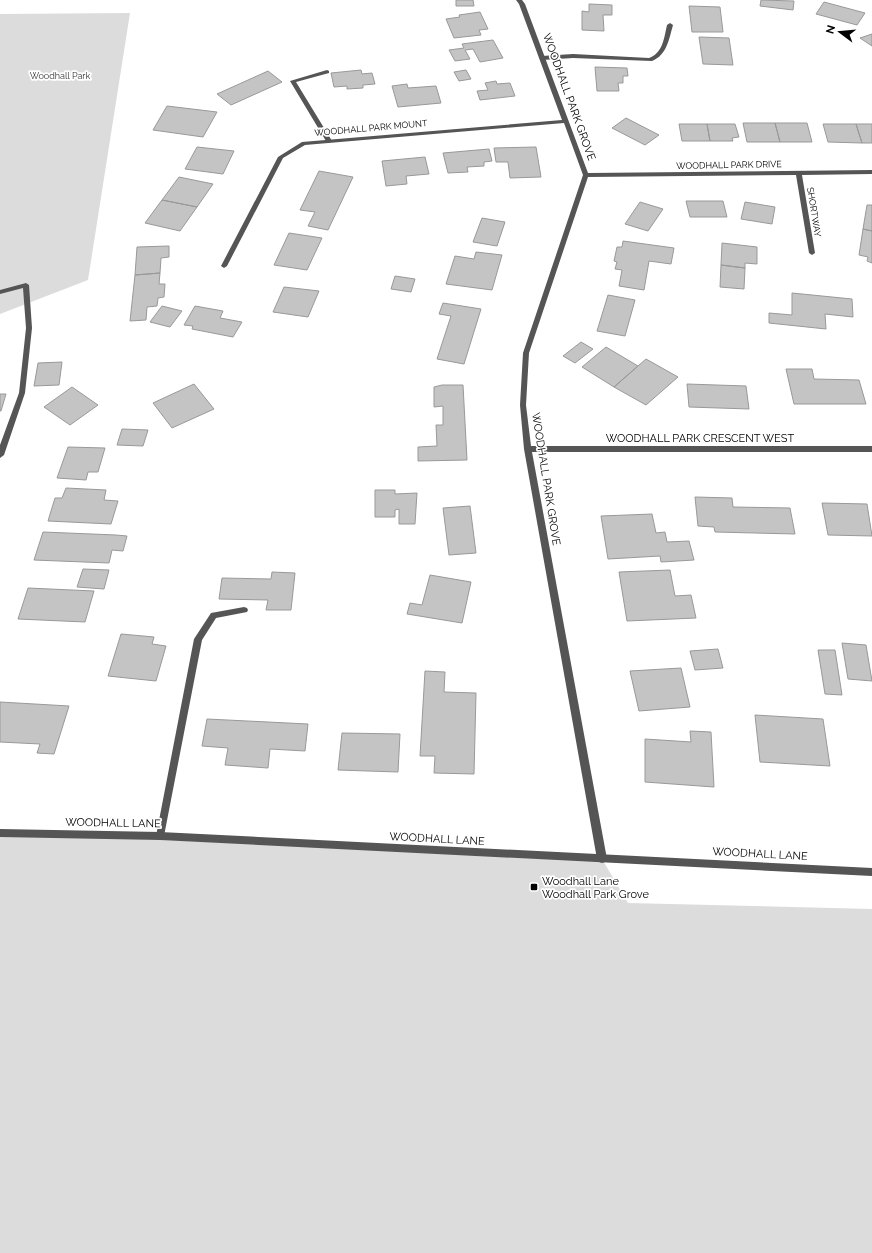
<svg xmlns="http://www.w3.org/2000/svg" width="872" height="1253" font-family="Raleway,sans-serif">
<rect width="100%" height="100%" fill="#fff"/>
<!-- green -->
<path fill="#dcdcdc" d="M130,13l-42,267 -88,34v-300z
M0,833l602,26 26,44 244,6v344h-872z"/>
<!-- building -->
<path fill="#c4c4c4" stroke="#999" d="M456,0h17l1,6h-18z
M761,0l33,1 -1,9 -33,-4z
M824,2l41,11 -8,12 -41,-11z
M589,4l23,1v10h-9l1,16 -22,-1v-19l7,1z
M689,6l31,1 3,25h-31z
M480,12l8,17 -9,1 2,5 -27,3 -8,-19 14,-2 -1,-2z
M872,34v12l-12,-8z
M699,37l30,1 4,27 -30,-1z
M493,40l10,18 -23,4 -7,-13 -8,1 5,9 -15,2 -6,-11 15,-2 -2,-4z
M595,67l32,1 1,8h-5v7h-5l1,8h-22z
M361,70l1,4 10,-1 3,11 -12,1v3l-16,1v-3l-13,1 -3,-14z
M466,70l5,9 -12,2 -5,-9z
M268,71l14,11 -51,23 -14,-11z
M496,81l1,3 13,-1 5,13 -35,4 -3,-9 11,-1 -3,-7z
M407,84l1,4 28,-2 5,17 -43,4 -6,-21z
M167,106l50,6 -14,25 -50,-7z
M626,118l33,17 -14,10 -33,-17z
M743,123h32l5,19h-33z
M775,123h32l5,19h-32z
M679,124h28l3,17h-28z
M707,124h28l4,13 -7,1 1,3h-23z
M823,124h33l6,19 -34,-1z
M856,124h16v19h-10z
M197,147l37,4 -11,23 -38,-5z
M536,147l5,30 -31,1 -2,-16h-12l-2,-14z
M489,149l3,12 -8,1v4l-17,1 1,5 -20,1 -5,-20z
M425,157l4,17 -23,2 1,8 -21,2 -4,-25z
M319,171l34,6 -25,53 -20,-4 7,-14 -15,-2z
M179,177l34,7 -16,23 -35,-7z
M162,200l35,7 -17,24 -35,-8z
M686,201h37l4,16h-37z
M640,202l23,7 -15,22 -23,-7z
M745,202l30,5 -3,17 -31,-5z
M867,205h5v26l-9,-2z
M482,218l23,4 -8,24 -24,-4z
M863,229l9,2v32l-5,-2 1,-4 -9,-2z
M289,233l33,5 -15,32 -33,-5z
M623,241l51,7 -3,16 -22,-3 -5,29 -25,-4 3,-16 -7,-1 2,-7 -3,-1 3,-14h5z
M722,243l35,4v17l-12,-1v5l-24,-3z
M169,246v11l-8,1 -1,15 -25,2 2,-28z
M476,252l26,3 -10,35 -46,-6 9,-28 19,3z
M721,265l24,3 -1,21 -24,-2z
M160,273l-1,11h6l-1,13 -6,1 -1,8 -10,1 -1,13 -16,1 5,-46z
M395,276l20,3 -4,13 -20,-3z
M284,287l35,4 -11,26 -35,-5z
M792,293l60,6 1,18 -28,-3 1,15 -57,-6v-10l23,2z
M608,295l27,5 -10,36 -28,-5z
M443,303l38,6 -17,55 -27,-5 14,-43 -12,-2z
M162,306l20,5 -12,16 -20,-5z
M195,306l28,5 -3,7 22,4 -9,15 -41,-8 1,-3 -9,-1z
M581,342l12,7 -18,14 -12,-7z
M606,347l32,19 -24,21 -32,-20z
M646,359l32,18 -32,28 -32,-18z
M62,362l-3,23 -25,1 4,-23z
M786,369h26l2,10 45,1 7,24h-72z
M194,384l20,25 -42,19 -19,-25z
M687,384l59,2 3,23 -60,-2z
M442,385h21l4,75 -49,1v-14l19,-1 -1,-21h7v-19l-9,1v-20z
M72,387l26,18 -28,20 -26,-18z
M0,394h6l-5,17h-1z
M122,429l26,1 -5,16 -26,-1z
M68,447l37,1 -7,24h-10l-2,8 -29,-2z
M66,488l40,2 -2,10 14,1 -7,23 -63,-3 7,-23h7z
M375,490h20v4l22,-1 -2,31h-16v-15l-4,1v7h-20z
M695,497l37,1 1,9 57,1 5,26 -80,-2 -1,-5 -16,-1z
M822,503l45,1 5,32 -44,-1z
M470,506l6,47 -27,2 -6,-47z
M652,514l4,19 9,-1 2,10 22,-1 5,19 -33,2 -1,-6 -52,3 -7,-43z
M43,532l73,3 11,1 -4,15 -11,-1 -3,13 -75,-3z
M83,569l26,1 -5,19 -27,-2z
M670,570l5,26 16,-1 5,23 -69,3 -8,-49z
M272,572l23,1 -4,37h-25l2,-10 -49,-1 3,-21 49,1z
M430,575l41,7 -9,41 -55,-9 3,-11 12,2z
M28,588l66,3 -9,31 -67,-3z
M121,634l33,3 -2,7 14,2 -10,35 -48,-5z
M842,643l24,2 6,36 -24,-2z
M718,649l5,19 -28,2 -5,-19z
M818,650h17l7,45 -17,-1z
M681,668l9,39 -51,4 -9,-40z
M425,671l20,1 -1,20 32,1 -2,81 -40,-1 1,-17h-15z
M0,702l69,4 -15,48 -17,-1 3,-9 -40,-2z
M755,715l68,4 7,47 -70,-4z
M207,719l101,5 -3,27 -35,-2 -2,19 -43,-3 3,-17 -26,-2z
M690,731l21,1 3,55 -69,-5v-43l46,3z
M342,733l58,1 -2,38 -60,-2z"/>
<g fill="none" stroke-linecap="round" stroke-linejoin="round">
<!-- service -->
<path fill="#555" fill-rule="evenodd" d="M670,23l3,2c-4,14 -6,30 -21,36l-79,-3 -31,2 -3,-2 3,-2 31,-2 76,4c14,-5 15,-20 18,-33z
M327,70l2,1v2l-33,9 36,59 -3,2 -3,-2 -36,-60z
M26,283l3,2 3,43 -7,65 -21,62 -4,3v-13l19,-52 7,-65 -3,-40 -23,6v-4z
M244,607l3,1 1,2 -1,2 -31,6 -14,22 -38,196 -1,3 -3,1 -3,-1 -1,-3 38,-197 17,-26z"/>
<!-- minor -->
<path fill="#555" fill-rule="evenodd" d="M516,0h6l3,4 63,169 284,-3v4l-70,1 13,78 -3,2 -3,-2 -13,-78 -208,2 -59,176 -3,52 5,41h341v6h-340l75,407 -2,3 -3,1 -3,-1 -2,-3 -73,-410 -4,-44 3,-52 60,-178 -19,-52 -259,22 -22,13 -56,108 -3,2 -3,-2 57,-109 24,-15 260,-22 -43,-116z"/>
<!-- tertiary -->
<path fill="#555" fill-rule="evenodd" d="M0,829l160,3 712,36v8l-712,-36 -160,-3z"/>
</g>
<!-- markers -->
<rect fill="#000" stroke="#fff" stroke-width="1.5" x="530" y="883" width="8" height="8" rx="2"/>
<g text-anchor="middle" dominant-baseline="central" stroke-width="3.5" stroke-linejoin="round" paint-order="stroke">
<!-- far-park labels -->
<g font-size="9" fill="#333" stroke="#fff">
<text x="60" y="76">Woodhall Park</text>
</g>
<!-- far-street labels -->
<g font-size="9" fill="#000" stroke="#fff">
<text transform="translate(371 128) rotate(-5)">WOODHALL PARK MOUNT</text>
<text transform="translate(729 165) rotate(-1)">WOODHALL PARK DRIVE</text>
<text transform="translate(814 212) rotate(81)">SHORTWAY</text>
</g>
<!-- street labels -->
<g font-size="11" fill="#000" stroke="#fff">
<text transform="translate(569 97) rotate(70)">WOODHALL PARK GROVE</text>
<text x="700" y="438">WOODHALL PARK CRESCENT WEST</text>
<text transform="translate(546 479) rotate(81)">WOODHALL PARK GROVE</text>
<text transform="translate(113 823) rotate(1)">WOODHALL LANE</text>
<text transform="translate(437 839) rotate(3)">WOODHALL LANE</text>
<text transform="translate(760 854) rotate(3)">WOODHALL LANE</text>
</g>
<!-- poi labels -->
<g font-size="11" fill="#000" stroke="#fff" text-anchor="start">
<text x="542" y="881">Woodhall Lane<tspan x="542" dy="13">Woodhall Park Grove</tspan></text>
</g>
</g>
<!-- north arrow -->
<g transform="translate(840 32) rotate(286)" stroke="#ffffff" stroke-width="3" paint-order="stroke">
<path d="M0-3L7 15L0 10L-7 15Z" fill="#000000"/>
<text y="-6" font-size="11" font-weight="bold" text-anchor="middle" fill="#000000">N</text>
</g>
</svg>
